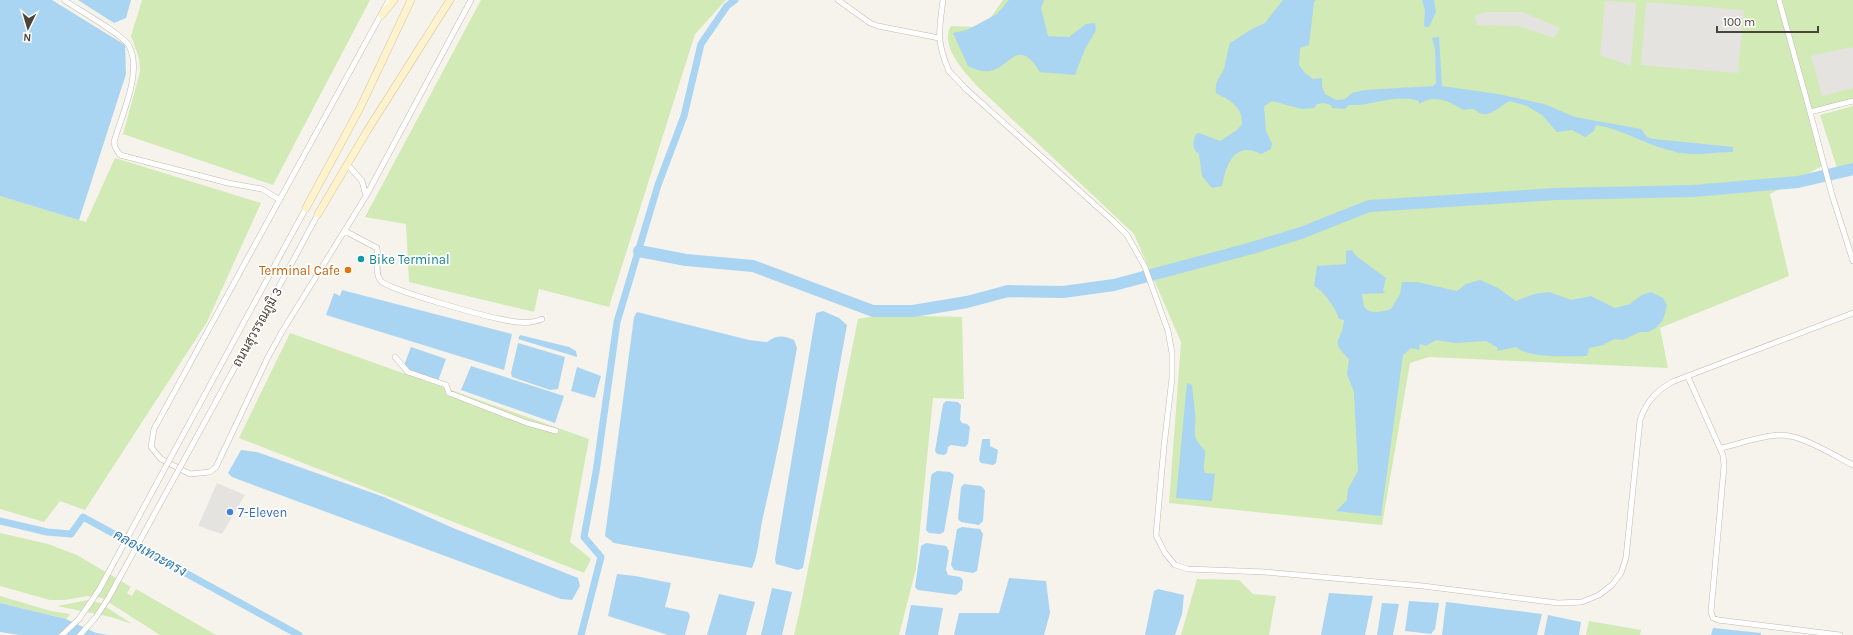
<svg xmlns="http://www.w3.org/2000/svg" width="1853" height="635" font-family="Karla,Sarabun,sans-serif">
<rect width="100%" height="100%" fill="#f6f3ec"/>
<!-- green -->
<path fill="#d2eab5" d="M142,0h228l-97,185 -150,-51 17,-62 -1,-14 -8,-22z
M481,0h245l-31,34 -86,273 -70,-18 -5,23 -125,-30 -3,-58 -41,-7z
M1003,0h850v101l-43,11 14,53 -54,29 19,82 -129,52 8,40 -239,-11 -19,6 -28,162 -213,-22 12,-161 -47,-108 -156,-147c-13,-14 -39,-41 -27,-61l25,1 13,-7z
M1853,106v59l-16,3 -17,-53z
M115,158l146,45 -54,119 -122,188 -25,-9 -16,21 -44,-13v-313l86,26z
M881,315l81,2 2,82 -31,-1 -17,171 -17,66h-105l5,-21 59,-295z
M290,333l299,106 -19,103 21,17 -7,14 -345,-135z
M0,533l48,11 29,11 54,32 -4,6 5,3 4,-7 80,46h-56l-58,-37 -14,-2 -23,4h-15l-50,-14z
M1197,579l42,1 14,14 23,2 -7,39h-88z
M0,596l51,15 19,3 -4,5 -66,-16z
M88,600l12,3 32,21 -21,-7 -54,-11z
M1589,621l52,9 -1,5h-54z"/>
<!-- parking -->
<path fill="#e5e3e0" d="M1605,1l31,2 -5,63 -31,-11z
M1646,2l98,8 -6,63 -97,-8z
M1485,12h38l37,16 -6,10 -35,-12 -42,-1 -2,-9z
M1851,47l2,1v40l-31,8 -11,-40z
M217,483l28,12 -23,39 -24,-8z"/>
<!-- water -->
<path fill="#a9d4f2" d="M0,0h52l73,45 1,29 -47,146 -79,-24z
M78,0h53l-5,18 -12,5z
M1009,0h35l-3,8 7,28 21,1 17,-13 9,-1 1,7 -11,19 -10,26 -35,-3c-23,-37 -30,-3 -51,-1 -8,1 -14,-2 -21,-5l-15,-33 14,-3 30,-16z
M1283,0h33l-2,2 -5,43 -9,3 -1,17 6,8 8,6 9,-1v8l3,8 11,6 9,-1 7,-6 12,-3 69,-4 3,-3 -1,-34 -3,-11 7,-1 3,49 56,8 46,10 31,13 66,12 6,8 7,2 79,8v5c-20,0 -42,5 -61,-1 -26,-6 -49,-22 -76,-26l-2,6 -9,6 -13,-7 -15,2 -15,-17 -15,-9 -17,-5c-12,6 -23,21 -36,8h-6l-4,1c-14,-8 -29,-17 -45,-6v-3c-22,-8 -47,5 -70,4l-4,4 -13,-1 -1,-3 -7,-2 -7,1 -3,4 -12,1 -30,-8 -8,5 2,25 6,13 -1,5 -10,5c-3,-1 -8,-4 -12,-4 -19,-2 -24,22 -27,36l-10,2 -10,-12 -3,-22c-8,-6 -6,-11 -3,-20l3,-1 21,8 17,-11 5,-6c1,-18 -13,-24 -26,-31 -2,-14 6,-16 9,-27 1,-8 3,-15 5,-23l22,-14 13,-6z
M1422,0h12l2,12 -7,15h-4l-1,-2 1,-15z
M1352,250l4,6 30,22 -3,12 2,3 -23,1 2,13c8,8 17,5 27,2l9,-15 2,-12h15l40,9 9,-7 14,-4 18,8 18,13 18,-7 15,-2 22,8 20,-4 24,12 15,-4 12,-9 9,-3 12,6 4,7 -4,15 -7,8 -8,4h-8l-17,8 -9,-1 -11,6 -14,3 -2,8c-19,0 -57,3 -71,-9l-19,4 1,-3 -12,-7 -31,2 -19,-3 -10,6 -6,-2 -1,6 -8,-2 -8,7 -22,161 -45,-5 11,-11 1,-11 10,-18 -4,-79 -7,-18 2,-15c-21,-21 -7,-15 -5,-39l-5,-1c-2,-9 -16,-29 -25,-33l3,-20 29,-2v-13z
M342,290l170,44 -8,36 -178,-55 8,-22 6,3z
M823,311l16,7 8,7 -44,243 -5,2 -22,-6 -1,-5 41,-246z
M637,312l112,28 18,2c9,-7 17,-7 27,-2l3,8c-10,57 -21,113 -34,169 -4,17 -4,36 -11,51l-138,-25 -9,-7 29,-219z
M520,335l49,12 7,4 1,6 -59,-18z
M518,343l47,14 -7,32 -8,1 -38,-13 -1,-4z
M411,347l35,12 -8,22 -35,-13z
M471,366l93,30 -9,27 -94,-33z
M577,367l24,9 -6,22 -24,-7z
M1187,383l5,2c1,9 2,19 3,28 2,18 -6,22 10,37 1,7 -3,17 0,23l10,1 -3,27 -36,-3z
M946,401l12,1 3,3 -1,15 2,3 5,1 3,3 -2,17 -3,3 -14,-2 -3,2 -1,6 -3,2 -7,-1 -2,-3 8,-47z
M983,439h7v7l8,4 -2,13 -3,2 -12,-2 -2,-3 3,-20z
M241,450l16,2 127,45 69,31 125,50 2,8 -8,14 -11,-1 -329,-122 -4,-4z
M937,471l13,1 4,3 -10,57 -4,2 -11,-1 -3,-3 5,-53 1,-3z
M964,484l17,2 4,4 -2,31 -4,4 -18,-3 -3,-3 3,-32z
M962,527l18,2 3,5 -6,37 -4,2 -19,-3 -3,-5 6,-36z
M926,543l20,3 3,5 -3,19 2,5 12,2 3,3 -1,10 -6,5 -38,-5 -3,-3 6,-41z
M617,574l18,2 36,7 -6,24 23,5 2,4 -5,19h-17l-60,-19z
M1009,578l37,3 4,32 -6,22h-90l5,-22h40z
M772,588l20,4 -10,43h-21z
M1158,589l26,6 -2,19 -7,21h-30l9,-44z
M1329,593l44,3 -8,39h-44z
M719,594l36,8 -9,33h-39z
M1409,601l30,2 -4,26 -4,5 -26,-3z
M1446,602l96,12 -5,21h-95z
M0,603l66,16 30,14 12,2h-88l-20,-3z
M1382,603l17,1 -6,31h-16z
M911,605l32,3 -5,27h-33z
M1548,615l33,7 -2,13h-35z
M1713,628l48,5v2h-50z"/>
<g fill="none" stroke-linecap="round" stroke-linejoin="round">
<!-- canal -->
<path stroke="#a9d4f2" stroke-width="7" d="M0,521l47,11 24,2 12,-17 216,118
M581,635l20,-78 -17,-20 12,-65 21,-150 41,-137 26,-69 17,-72 26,-38 8,-6"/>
<!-- river -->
<path stroke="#a9d4f2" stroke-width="12" d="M639,251l47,9 67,6 120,45h40l54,-9 41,-11 55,1 51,-7 138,-37 49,-15 68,-27 187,-12 137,-3 105,-9 55,-13"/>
<!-- minor casing -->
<g stroke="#c2bbae" stroke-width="6">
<path id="minor" d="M64,0c13,9 60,35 65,46 14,26 -8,70 -15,96l1,5 5,8 108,28 34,6 18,11
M838,0l32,23 8,3 61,12
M943,0c-4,31 -7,41 6,71l17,18 147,132 14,14 18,32 23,64 4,22v25l-8,68 -8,89 9,18 10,12 13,4 77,3 158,14 135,17 24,-1 17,-7 13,-10 9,-12 5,-15 14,-138c6,-18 16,-29 32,-38l181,-69
M1779,0l31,112 43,-11
M1810,112l22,83 21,66
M347,164l15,17 4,15 -83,134 -15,27 -52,110 -6,5 -20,2 -29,-15 -10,-12 3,-18 235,-429
M366,196l105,-196
M345,231l32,17c2,10 -3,25 4,33 8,9 103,35 119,38 14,3 29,6 42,0
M276,263l30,-55
M288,270l30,-56
M395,357l13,15 38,13 3,8 78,30 29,8
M1688,377l35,78 1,11 -13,146 2,6 5,2 122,15
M1721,448c19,-4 41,-13 61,-13 22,1 51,20 71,30"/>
</g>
<!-- secondary casing -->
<g stroke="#d6c79b" stroke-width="8">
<path id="secondary" d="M382,15l12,-15
M306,208l54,-100 51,-108
M318,214l49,-83 83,-131"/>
</g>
<!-- minor -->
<use href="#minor" stroke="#fff" stroke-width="5"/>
<!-- secondary -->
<use href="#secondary" stroke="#fff3cd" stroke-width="7"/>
<!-- minor-bridge casing -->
<g stroke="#c2bbae" stroke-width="6" stroke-linecap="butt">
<path id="minor-bridge" d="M62,635l17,-16 20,-29 177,-327
M80,635l16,-18 13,-20 179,-327"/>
</g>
<!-- minor-bridge -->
<use href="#minor-bridge" stroke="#fff" stroke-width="5"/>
</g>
<!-- markers -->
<circle fill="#0f9aa8" stroke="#fff" stroke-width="1.5" cx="361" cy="259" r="4"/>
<circle fill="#e8710a" stroke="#fff" stroke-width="1.5" cx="348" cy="270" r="4"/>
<circle fill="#3f7fe0" stroke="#fff" stroke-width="1.5" cx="230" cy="512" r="4"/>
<g text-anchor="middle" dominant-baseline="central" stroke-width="3.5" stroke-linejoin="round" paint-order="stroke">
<!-- culture labels -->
<g font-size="13" fill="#0d838f" stroke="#fff" text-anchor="start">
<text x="369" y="259">Bike Terminal</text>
</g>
<!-- food labels -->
<g font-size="13" fill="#c56008" stroke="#fff" text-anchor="end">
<text x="340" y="270">Terminal Cafe</text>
</g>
<!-- street labels -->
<g font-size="13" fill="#4b4439" stroke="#fff">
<text transform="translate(257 327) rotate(-61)">ถนนสุวรรณภูมิ 3</text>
</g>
<!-- shop labels -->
<g font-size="13" fill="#366cbe" stroke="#fff" text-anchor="start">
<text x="238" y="512">7-Eleven</text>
</g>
<!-- water labels -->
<g font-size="14" font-style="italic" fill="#2e7ab2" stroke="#fff">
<text transform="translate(150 553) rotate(29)">คลองเทวะตรง</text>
</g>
</g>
<!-- north arrow -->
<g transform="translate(28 28) rotate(185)" stroke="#ffffff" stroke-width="3" paint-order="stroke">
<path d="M0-3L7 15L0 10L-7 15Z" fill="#4b4439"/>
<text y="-6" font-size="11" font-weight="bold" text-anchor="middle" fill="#4b4439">N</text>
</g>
<!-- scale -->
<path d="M1717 26v6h101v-6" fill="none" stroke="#4b4439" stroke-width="2"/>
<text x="1723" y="26" font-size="12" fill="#4b4439" stroke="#ffffff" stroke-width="3" paint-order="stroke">100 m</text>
</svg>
